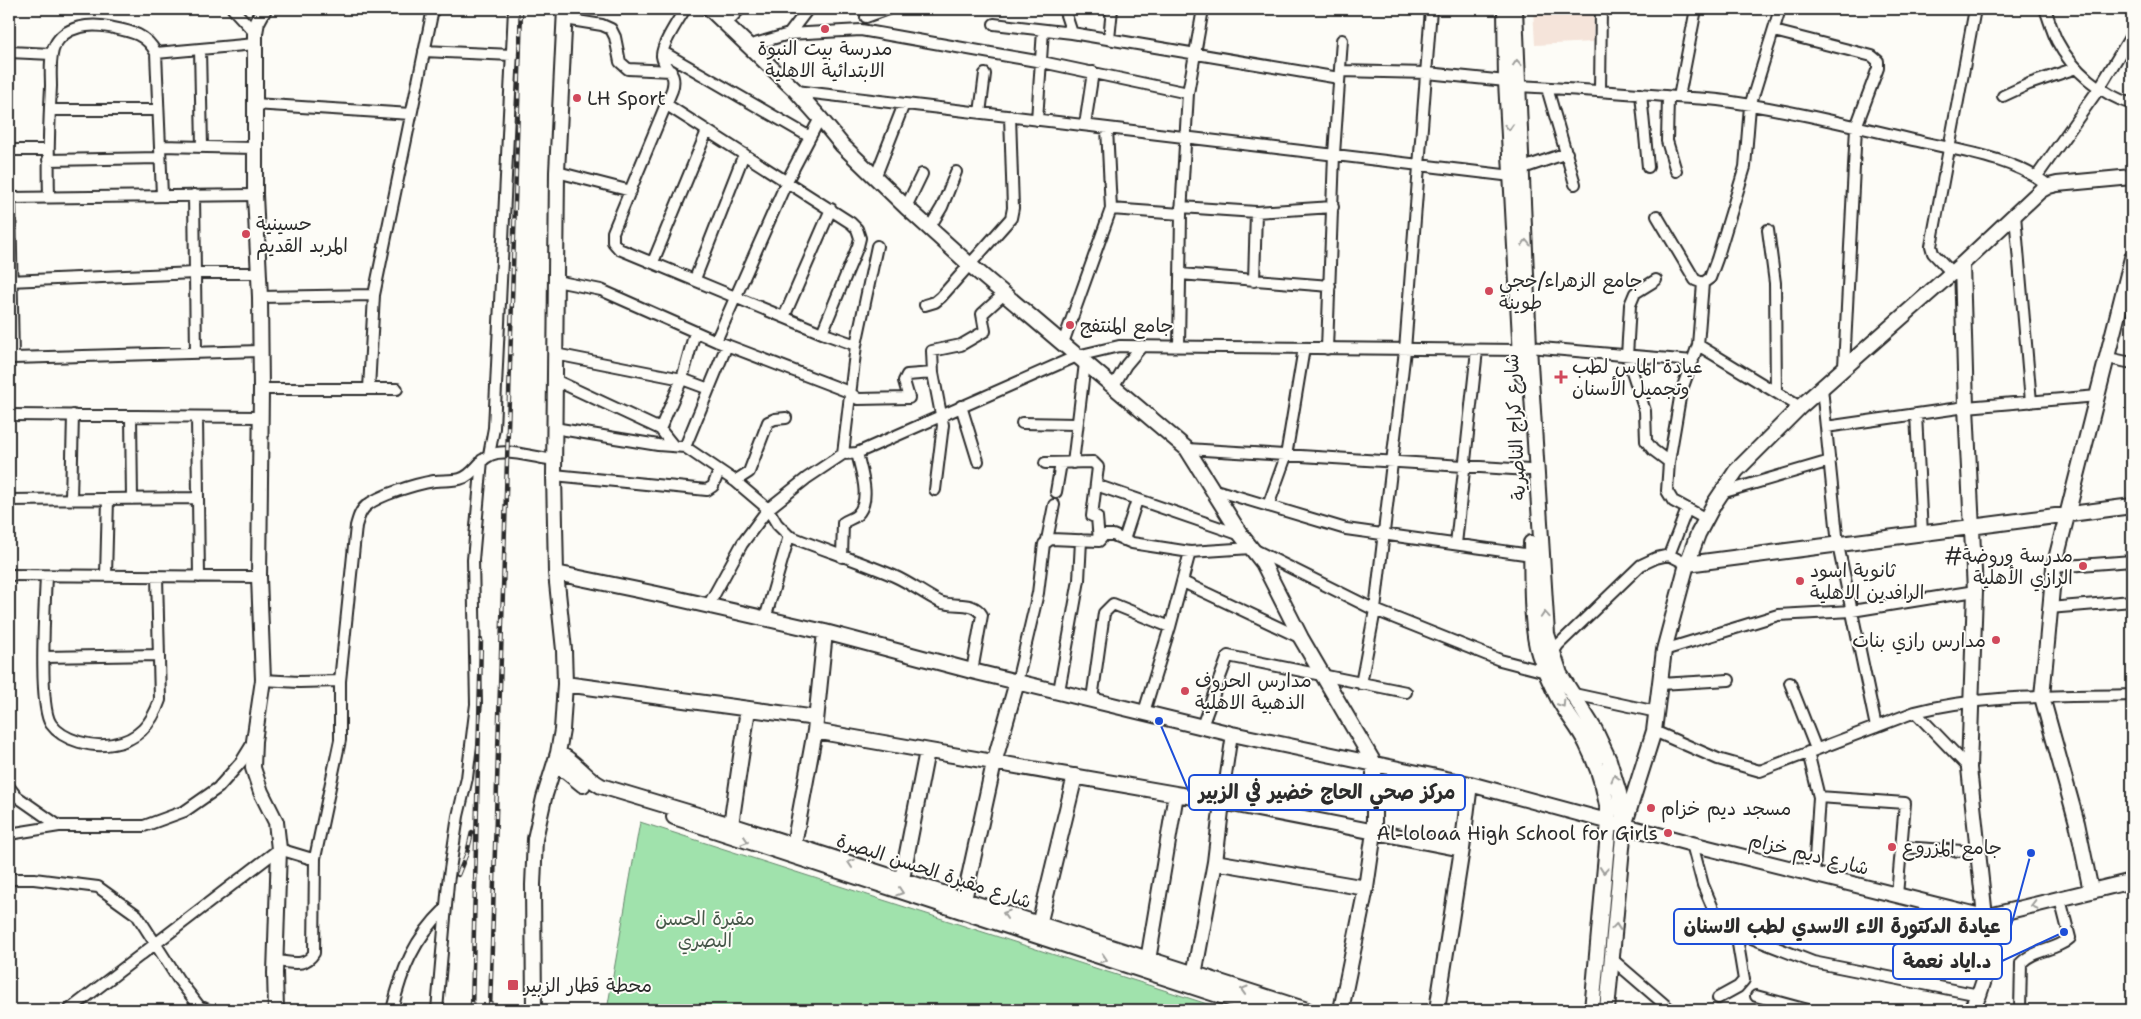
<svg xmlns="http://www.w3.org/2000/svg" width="2141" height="1019" font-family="'Shantell Sans','Playpen Sans Arabic',sans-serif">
<rect width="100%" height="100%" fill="#fdfcf7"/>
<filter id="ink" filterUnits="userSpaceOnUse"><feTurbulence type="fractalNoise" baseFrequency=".02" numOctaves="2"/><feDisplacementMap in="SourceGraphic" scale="10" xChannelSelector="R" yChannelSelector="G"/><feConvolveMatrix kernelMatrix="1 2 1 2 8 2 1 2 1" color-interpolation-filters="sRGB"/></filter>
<g filter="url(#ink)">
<!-- built -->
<path fill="#f5e4da" d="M1533,9h61l-1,33 -58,3z"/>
<!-- green -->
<path fill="#a0e2ac" stroke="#66866c" d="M640,822l586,188h-619z"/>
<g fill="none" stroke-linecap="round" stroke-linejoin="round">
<!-- street casing -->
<g stroke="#2b2b2b" stroke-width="14">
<path id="street" d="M233,9l22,24
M685,9c-6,10 -24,37 -23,47 2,15 16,15 10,34l-59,142v10l6,7 203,84 34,12
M1064,9l8,24
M2045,9c4,10 7,22 12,32 15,29 45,54 75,63
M866,17l22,-8
M565,19l37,6 9,4 4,8 5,25 8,7 43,2
M725,24l15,-15
M994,24l78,9 267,45
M1774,31l98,25 6,5v7l-22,59 -12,240
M789,34l19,-25
M1109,39l3,-30
M748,46l41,-12 72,-4 181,32 146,31
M200,49l2,98
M424,51l88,4
M9,52l43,2
M663,52l147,85
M156,53l99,-9
M1340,71l87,2 79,8
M1518,86c50,3 98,6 147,10 18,2 35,2 53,4 68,9 136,26 204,42 41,9 94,17 127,44
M1547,88l28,96
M1600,90l1,-81
M796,91l716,85
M1641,94l7,73
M2003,96l26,-12 47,-16
M1668,97l-1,44 9,30
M1679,97l17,-88
M254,104l157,10
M667,105l184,118 6,6 3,9 -2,8 -36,87
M50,110h107
M980,113l5,-39
M1037,120l6,-90
M1085,125l8,-53
M160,146l94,2
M9,150h39
M48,160l112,-2
M1523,168l44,-15
M557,172l74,19
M2037,176l63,-89 32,-53
M875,178l29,-74
M194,195l2,158
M49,197c-1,-37 0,-74 2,-111 0,-12 -2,-30 4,-41 10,-19 35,-22 54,-18 20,4 37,6 47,26l6,142
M9,198l246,-3
M10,198l3,160 247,-7
M906,207l16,-33
M1181,207l75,5 77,-5
M1111,209l70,5
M2015,215l16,187
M1657,216l38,64 8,3
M930,227l12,-20 14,-35
M1768,230l7,53 1,109
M653,262l54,-131
M1951,272l-18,-19 -2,-7 44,-237
M1180,274l150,12
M695,279l49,-125
M1656,280l-21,13 -5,12 -3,51 18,55 1,30 7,9 16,12
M9,281l186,-8h63
M556,281l45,9 115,51 133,51 9,7 51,-1 -5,-17 3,-6 26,-2
M1254,281l2,-69
M260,297l114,-2
M925,305l10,-3 6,-5 70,-79 2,-10 -3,-92
M784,317l47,-108
M716,341l71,-160 33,-63
M1063,343l48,-134 -4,-81
M1698,345l102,62
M1179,347l2,-133 7,-121 15,-84
M1529,347l164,14
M1327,349l7,-195 8,-114
M555,354l127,25 27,10
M2108,358l24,5
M555,380l105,49 12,15
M1113,387l13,-22 16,-19
M1822,388l16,157 38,182
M261,389h136
M369,389l5,-94 59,-286
M961,406l17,55
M1916,414l6,120
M9,415l251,2
M131,416l1,83
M197,417l2,160
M1022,423l54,1
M1826,427l140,-20 132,-11
M554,428l104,17 27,2 50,34 33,28 9,15 12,12c35,14 70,25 105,40 16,7 30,18 46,26 15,6 33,-2 42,13l-10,56
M660,429l22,-50 13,-47
M685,447l42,-102
M1187,449l342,21
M843,454l13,-109 21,-99
M489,455l5,-27 20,-419
M1045,463l48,-1 5,5 -6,49 5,1 2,24
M1073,463l12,-100
M554,475l153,15 6,-4 6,-15
M735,481l14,-9 19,-50 7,-3 11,-1
M1096,485l145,50
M1212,489l134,40 186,26
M935,490l8,-65 -10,-52 -1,-22 29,-6 24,-14 -3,-17 22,-20
M1056,492l5,-29
M1721,493l109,-32
M71,499l2,-84
M9,500l189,-2
M1268,506l18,-50 18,-108
M1706,519l-33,-18 -6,-10 2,-29 12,-70 17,-47 5,-62 7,-5 7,-19 28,-92 5,-61 30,-97
M1047,540l7,-35
M1124,540l13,-40
M1456,544l21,-194
M1669,555l18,9
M842,557l1,-34c5,-4 10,-4 14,-8 15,-15 4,-44 0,-62
M2054,567l78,-6
M9,575l250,2
M46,576c-1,26 -8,130 5,148 12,17 42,24 62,20 26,-4 39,-21 47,-44l-3,-124
M106,576l2,-77
M1183,582l118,56
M708,606l34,-62 26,-35 39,-31 36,-24 14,-1 220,-97 42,-10 401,4
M2049,608l83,-7
M765,619l24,-83
M1170,627l20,-75
M1664,650l114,-35 74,-4 123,-20
M1552,654l6,-9 83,-80 15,-7 13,-3 18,-46
M44,657l114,-2
M263,680l36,2 41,-1 16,-155c2,-7 4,-15 10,-20 13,-11 50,-22 68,-25 8,-1 18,0 26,-2 16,-4 19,-23 37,-26 15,-3 41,5 57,7
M1017,682l21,-89 6,-49 7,-5 48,2 5,-6h9l19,8 58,9 61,-4 124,62 125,50 46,12
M1790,683l26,66
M1361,684l14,-74 30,-260 26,-341
M1660,684l69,-4
M1059,691l20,-111 2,-40
M1574,694l83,18
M1092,699l12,-86 9,-9 57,23 -26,85
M1915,712l54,56
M1202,726l26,-70 178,36
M1654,731l64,28 42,12 155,-59c71,-18 145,-15 217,-17
M1808,752l11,45 -5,77
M9,787l7,9 43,30
M1819,797l86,6 -8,92
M1222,802l10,-68
M9,834l50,-8h85l41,-15 33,-23 23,-26 13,-21
M1692,844l11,41 15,35 18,12 77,30 166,33
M1901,847l77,5
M9,879h25l64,8 39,28 41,64 21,27 9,4
M1613,960l58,50
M275,961c16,1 30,7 39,-8l1,-95
M1756,996l52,14
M1718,998l20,-11 6,-7 -8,-48
M69,1010l210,-161 30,9h6l25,-118v-59
M392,1010c10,-41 22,-71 53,-101
M437,1010l11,-127 10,-67 9,-38 9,-74 -3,-144 9,-100
M2020,1010l1,-47c13,-14 35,-12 49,-25l-10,-39"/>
</g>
<!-- secondary casing -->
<g stroke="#2b2b2b" stroke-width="18">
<path id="secondary" d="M264,9l-7,13 -2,11v162l5,102 1,92 -2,188 4,103 -9,61 -1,27 8,24 15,30 3,27 -4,124 1,37
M710,9l86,82 24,27 22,27 64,62 64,58 217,184 54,86 22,28 38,75 73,125v69l-8,56 -25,122
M1505,9l1,72 16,294
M1515,9l14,338 18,287 13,40 35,56 14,30 10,33 5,33 -17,184
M1962,264l4,143 9,184 -6,177 16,149 2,54 -8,24 -9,15
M1531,543c1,29 -1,85 8,111 5,15 12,31 20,46 8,15 21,29 28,45 12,24 20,50 22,77l-17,188
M1687,564l445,-58
M556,573l101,21 168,38 147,39 260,63 238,50 222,60 293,73 147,-36
M565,684l251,34
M815,731l407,71 240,47
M558,753c17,7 26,24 43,33l130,39 576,185
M555,766l12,6 16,13
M674,817l590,193
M1625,823l29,-92 10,-81 23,-86 11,-30 16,-30 22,-33 64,-64 162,-143 78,-73 9,-5 8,-2 75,-7
M731,825l17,-116
M794,845l21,-114 10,-99
M1215,862l151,26
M902,879l25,-128
M2091,891l-14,-68 -35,-126 12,-130 78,-309
M964,900l30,-137 23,-81
M1039,925l36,-149
M1148,960l28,-166
M1194,975l21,-113 7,-60
M534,1010l-1,-125 2,-46 9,-41 14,-45 4,-23 3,-46 -1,-34 -8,-77 -2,-98 3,-303 8,-163
M1437,1010l25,-161 8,-65"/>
</g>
<!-- street -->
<use href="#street" stroke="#fdfcf7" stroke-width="10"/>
<!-- secondary -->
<use href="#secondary" stroke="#fdfcf7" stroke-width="14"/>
<!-- rail casing -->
<g stroke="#2b2b2b" stroke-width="4.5">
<path id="rail" d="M458,875l9,-22 5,-21
M472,1010l9,-370
M490,1010l31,-1001"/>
</g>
<!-- rail -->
<use href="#rail" stroke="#fdfcf7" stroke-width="2.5" stroke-dasharray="8" stroke-linecap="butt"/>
</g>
<!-- one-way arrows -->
<defs><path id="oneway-chevron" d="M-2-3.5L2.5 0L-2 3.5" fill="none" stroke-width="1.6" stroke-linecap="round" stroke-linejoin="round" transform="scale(1.25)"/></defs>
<g stroke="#9e9e9b">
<use href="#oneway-chevron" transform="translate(1517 63) rotate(-93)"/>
<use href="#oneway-chevron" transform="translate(1509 127) rotate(87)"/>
<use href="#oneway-chevron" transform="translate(1526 243) rotate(-92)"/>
<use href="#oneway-chevron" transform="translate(1545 615) rotate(-94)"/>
<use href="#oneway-chevron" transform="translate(1562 704) rotate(57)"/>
<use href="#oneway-chevron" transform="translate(1615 778) rotate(-105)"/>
<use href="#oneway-chevron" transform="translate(745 841) rotate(18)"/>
<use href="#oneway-chevron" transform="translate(851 863) rotate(-162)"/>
<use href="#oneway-chevron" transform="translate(1604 870) rotate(95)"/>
<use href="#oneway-chevron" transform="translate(900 892) rotate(18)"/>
<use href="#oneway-chevron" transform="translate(2034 905) rotate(166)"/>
<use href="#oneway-chevron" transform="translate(1006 914) rotate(-162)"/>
<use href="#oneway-chevron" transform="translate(1616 927) rotate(-85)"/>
<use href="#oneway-chevron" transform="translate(1104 959) rotate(18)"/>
<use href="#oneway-chevron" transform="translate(1244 990) rotate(-163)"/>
</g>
</g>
<!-- markers -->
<g fill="#d1495b" stroke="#fdfcf7" stroke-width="2">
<circle cx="825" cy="29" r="5"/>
<circle cx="577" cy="98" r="5"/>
<circle cx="246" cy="234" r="5"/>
<circle cx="1489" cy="291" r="5"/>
<circle cx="1070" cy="325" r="5"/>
<path d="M1558.5 369.5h5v5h5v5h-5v5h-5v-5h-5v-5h5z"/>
<circle cx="2083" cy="566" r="5"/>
<circle cx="1800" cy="581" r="5"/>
<circle cx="1996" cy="640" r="5"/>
<circle cx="1185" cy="691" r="5"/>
<circle cx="1651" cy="808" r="5"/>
<circle cx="1668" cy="833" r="5"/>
<circle cx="1892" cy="847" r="5"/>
<rect x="507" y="979" width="12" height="12" rx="2.5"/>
</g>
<g text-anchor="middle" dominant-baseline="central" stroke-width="4" stroke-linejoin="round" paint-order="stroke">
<!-- poi labels -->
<g font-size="19" fill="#2b2b2b" stroke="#fdfcf7" text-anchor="start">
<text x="825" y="48" text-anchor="middle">مدرسة بيت النبوة<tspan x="825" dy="22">الابتدائية الاهلية</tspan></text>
<text x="587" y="98">LH Sport</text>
<text x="256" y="223">حسينية<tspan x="256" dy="22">المربد القديم</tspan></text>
<text x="1499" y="280">جامع الزهراء/حجي<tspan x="1499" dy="22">طوينة</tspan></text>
<text x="1080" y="325">جامع المنتفج</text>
<text x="1572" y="366">عيادة الماس لطب<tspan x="1572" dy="22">وتجميل الأسنان</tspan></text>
<text x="2073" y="555" text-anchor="end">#مدرسة وروضة<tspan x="2073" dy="22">الرازي الأهلية</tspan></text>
<text x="1810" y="570">ثانوية اسود<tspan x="1810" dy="22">الرافدين الاهلية</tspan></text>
<text x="1986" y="640" text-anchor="end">مدارس رازي بنات</text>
<text x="1195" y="680">مدارس الحروف<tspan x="1195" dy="22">الذهبية الاهلية</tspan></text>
<text x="1661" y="808">مسجد ديم خزام</text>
<text x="1658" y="833" text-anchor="end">Al-loloaa High School for Girls</text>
<text x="1902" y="847">جامع المزروع</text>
<text x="524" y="985">محطة قطار الزبير</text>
</g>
<!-- street labels -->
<g font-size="19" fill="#2b2b2b" stroke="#fdfcf7">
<text transform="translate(1515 427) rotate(-93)">شارع كراج الناصرية</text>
<text transform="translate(1809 854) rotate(14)">شارع ديم خزام</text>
<text transform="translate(934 871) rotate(18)">شارع مقبرة الحسن البصرة</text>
</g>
<!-- park labels -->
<g font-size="19" fill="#48594b" stroke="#fdfcf7">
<text x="705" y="918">مقبرة الحسن<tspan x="705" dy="22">البصري</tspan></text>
</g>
</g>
<!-- callouts -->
<path fill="none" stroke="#1d4ed8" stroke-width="2" d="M1159 721L1189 792M2031 853L2011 926M2064 932L2002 961"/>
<g fill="#1d4ed8" stroke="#fdfcf7" stroke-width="2">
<circle cx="1159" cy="721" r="5"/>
<circle cx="2031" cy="853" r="5"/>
<circle cx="2064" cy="932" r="5"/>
</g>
<g fill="#fdfcf7" stroke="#1d4ed8" stroke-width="2">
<rect x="1189" y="775" width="276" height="35" rx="5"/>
<rect x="1674" y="909" width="337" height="35" rx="5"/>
<rect x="1893" y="944" width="109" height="35" rx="5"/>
</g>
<g font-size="20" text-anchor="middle" font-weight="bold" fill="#2b2b2b">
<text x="1327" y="799">مركز صحي الحاج خضير في الزبير</text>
<text x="1842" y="933">عيادة الدكتورة الاء الاسدي لطب الاسنان</text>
<text x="1947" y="968">د.اياد نعمة</text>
</g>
<!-- margin -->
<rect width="2141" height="1019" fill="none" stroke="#fdfcf7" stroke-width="30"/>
<rect x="15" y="15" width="2111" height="989" fill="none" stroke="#2b2b2b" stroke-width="2" filter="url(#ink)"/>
</svg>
